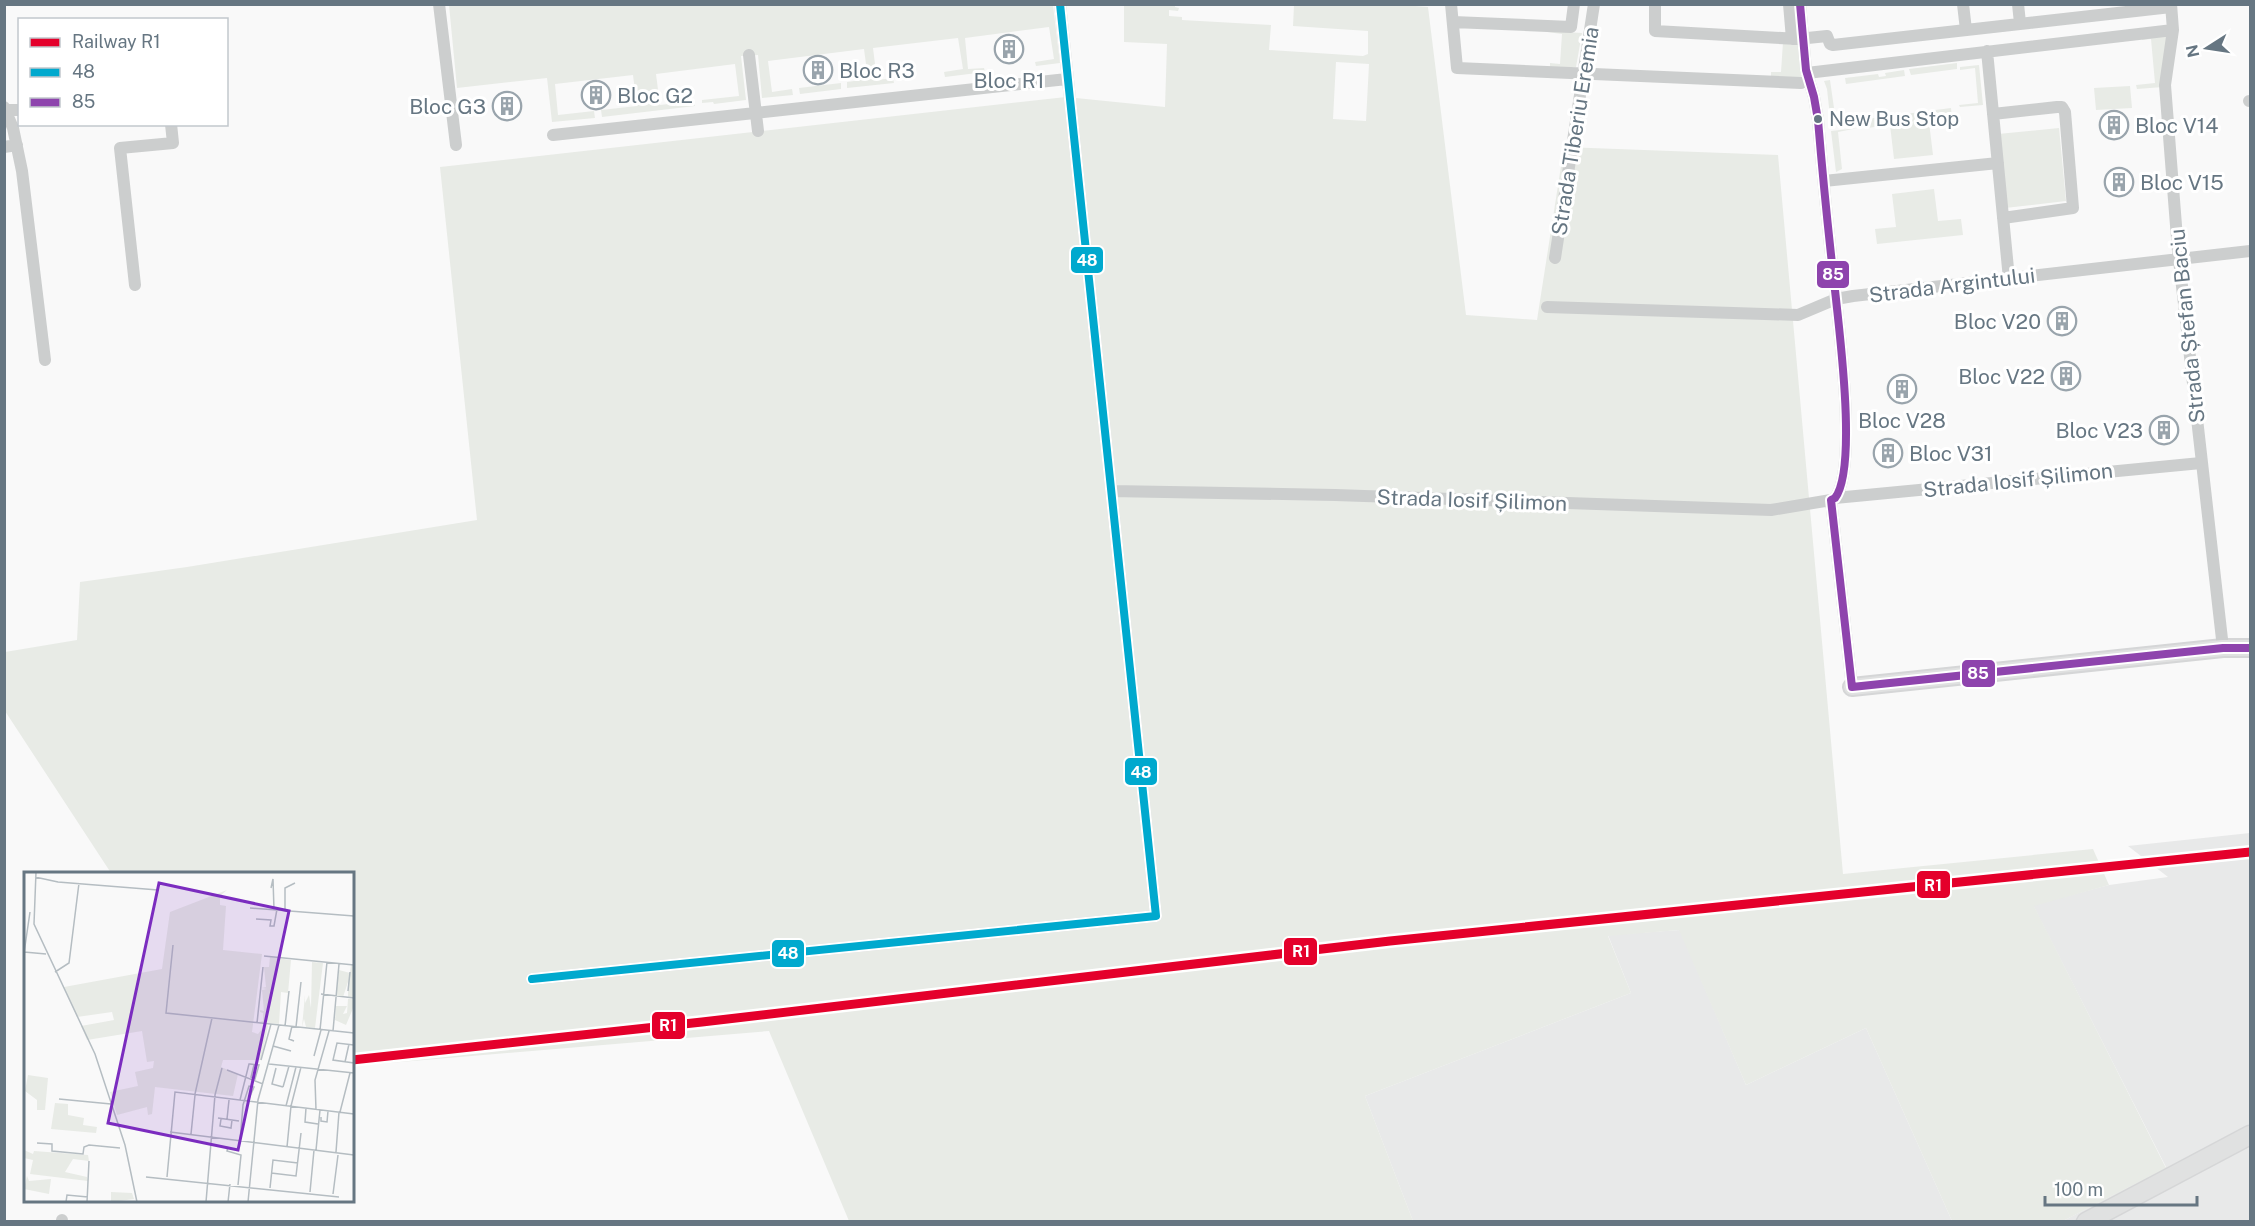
<svg xmlns="http://www.w3.org/2000/svg" width="2255" height="1226" font-family="'Public Sans',sans-serif">
<rect width="100%" height="100%" fill="#f9f9f9"/>
<!-- built -->
<path fill="#e8e9e9" d="M2250,833v388h-187l103,-54 -133,-262 76,-20 59,-8 -40,-31z
M1680,930l66,155 120,-57 86,193h-539l-48,-125 266,-103 -23,-58z"/>
<!-- green -->
<path fill="#e8ebe6" fill-rule="evenodd" d="M1390,4l38,3 38,308 71,5 27,-173 214,8 65,719 250,-25 16,36 -75,21 132,262 -103,53h-111l-86,-193 -120,57 -67,-155 -71,6 23,57 -266,103 48,125h-564l-80,-190 -416,35 -1,-192 -241,-1 -106,-162v-59l72,-12 3,-58 107,-15 290,-47 -37,-353 626,-70 99,10 2,-63 -43,-2v-37h51v2l4,1 -1,3 -9,-1v6l13,1v3l89,5 -2,25 94,6 5,-2v-23l-75,-5 1,-21h-14zM1336,62l33,2 -3,57 -33,-2z
M449,5h604l7,58 -24,3 -1,-4 19,-3 -5,-32 -84,11 3,31 16,-1 1,4 -40,5 -1,-5 19,-3 -5,-31 -85,10 4,32 16,-2 1,5 -47,5v-6l21,-3 -4,-30 -96,12 4,31 20,-3 1,6 -31,3 -4,-43 -17,1 5,44 -32,4 -1,-2 -11,1v-3l37,-4 -4,-32 -79,10 4,31 34,-4 1,5 -93,11 -1,-7 36,-4 -4,-31 -78,9 3,31 36,-4 1,7 -43,4 -5,-44 -90,10z
M1547,31l35,2 -6,34h-26v-4l10,1 2,-30 -15,-2z
M2167,33l-4,54 -26,2 -1,-4 19,-2 -4,-44 -9,1v-4z
M1783,42l16,3 2,33 -30,-1v-5h10z
M1957,63v6l-46,6 -2,-6z
M1979,65l4,40 -23,2 -1,-2 19,-2 -3,-35 -15,2v-3z
M1904,70l1,6 -59,8 -1,-6 33,-4 1,3 7,-1 -1,-3z
M1830,80l6,42 22,-3v2l-27,4 -4,-36 -3,-8z
M841,83v6l-41,5 -1,-6z
M2130,86l2,22 -36,2 -2,-22z
M1951,108l1,11 -23,3 4,33 -39,4 -4,-34 -23,3 -1,-9z
M1858,128l-20,4 4,37 -6,3 -5,-41z
M2059,128l7,73 -61,7 -7,-74z
M1934,189l4,32 23,-2 2,16 -86,9 -2,-15 21,-2 -4,-33z"/>
<g fill="none" stroke-linecap="round" stroke-linejoin="round">
<!-- secondary casing -->
<g stroke="#d5d6d7" stroke-width="20">
<path id="secondary" d="M1852,687l371,-39h27"/>
</g>
<!-- primary casing -->
<g stroke="#d5d6d7" stroke-width="21">
<path id="primary" d="M2086,1222l164,-87"/>
</g>
<!-- street -->
<path stroke="#cccece" stroke-width="12" d="M439,4l17,141
M1451,4l6,64 344,15
M1655,4v27l143,8 29,-3 3,8 3,1 338,-38
M1789,4l3,35
M1800,4l6,66 8,27 4,23c5,60 11,119 18,179 4,39 21,170 -1,199l-4,2 21,187
M1963,4l3,26
M2018,4l2,19
M2171,4l2,26 -8,55 13,166 45,397
M1453,22l118,5 3,-23
M1987,51l22,228
M749,55l9,76
M1807,73l366,-43
M2249,101h1
M4,107l9,21 9,43 23,189
M6,110h14
M1993,114l64,-7h5l3,5 8,96 -70,10
M553,135l514,-56
M4,147l13,-2
M1824,181l174,-18
M1555,258l39,-254
M135,285l-15,-137 53,-5 -2,-19
M1547,307l251,8 38,-16 17,-3 397,-45
M1111,491l224,4 436,15 60,-10
M1835,498l366,-35
M532,979l624,-63 -96,-912
M62,1220v2"/>
<!-- secondary -->
<use href="#secondary" stroke="#e0e1e1" stroke-width="16"/>
<!-- primary -->
<use href="#primary" stroke="#e0e1e1" stroke-width="18"/>
<!-- bus-1 casing -->
<g stroke="#fff" stroke-width="12">
<path id="bus-1" d="M532,979l624,-63 -96,-912"/>
</g>
<!-- bus-2 casing -->
<g stroke="#fff" stroke-width="12">
<path id="bus-2" d="M1800,4l6,66 8,27 4,23c5,60 11,119 18,179 4,39 21,170 -1,199l-4,2 21,187 371,-39h27"/>
</g>
<!-- bus-1 -->
<use href="#bus-1" stroke="#00a9ce" stroke-width="8"/>
<!-- bus-2 -->
<use href="#bus-2" stroke="#8e44ad" stroke-width="8"/>
<!-- rail-1 casing -->
<g stroke="#fff" stroke-width="14">
<path id="rail-1" d="M352,1060l350,-38 688,-81 860,-89"/>
</g>
<!-- rail-1 -->
<use href="#rail-1" stroke="#e4002b" stroke-width="9"/>
</g>
<!-- icons -->
<defs>
<g id="building-ring" transform="scale(1.5)"><circle r="9.5" fill="#fff" stroke="#99a4ac" stroke-width="1.5"/><path d="M-4-6H4V6H1V3H-1V6H-4ZM-2.5-4.3h1.7v1.8h-1.7ZM.8-4.3h1.7v1.8H.8ZM-2.5-1h1.7V.8h-1.7ZM.8-1h1.7V.8H.8Z" fill="#99a4ac"/></g>
</defs>
<g fill-rule="evenodd">
<use href="#building-ring" x="1009" y="49"/>
<use href="#building-ring" x="818" y="70"/>
<use href="#building-ring" x="596" y="95"/>
<use href="#building-ring" x="507" y="106"/>
<use href="#building-ring" x="2114" y="125"/>
<use href="#building-ring" x="2119" y="182"/>
<use href="#building-ring" x="2062" y="321"/>
<use href="#building-ring" x="2066" y="376"/>
<use href="#building-ring" x="1902" y="389"/>
<use href="#building-ring" x="2164" y="430"/>
<use href="#building-ring" x="1888" y="453"/>
</g>
<!-- markers -->
<circle fill="#667682" stroke="#fff" stroke-width="2" cx="1818" cy="119" r="5"/>
<g text-anchor="middle" dominant-baseline="central" stroke-width="6" stroke-linejoin="round" paint-order="stroke">
<!-- bus labels -->
<g font-size="20" fill="#667682" stroke="#fff" text-anchor="start">
<text x="1829" y="119">New Bus Stop</text>
</g>
<!-- poi labels -->
<g font-size="21" fill="#667682" stroke="#fff" text-anchor="start">
<text x="839" y="70">Bloc R3</text>
<text x="1009" y="80" text-anchor="middle">Bloc R1</text>
<text x="617" y="95">Bloc G2</text>
<text x="486" y="106" text-anchor="end">Bloc G3</text>
<text x="2135" y="125">Bloc V14</text>
<text x="2140" y="182">Bloc V15</text>
<text x="2041" y="321" text-anchor="end">Bloc V20</text>
<text x="2045" y="376" text-anchor="end">Bloc V22</text>
<text x="1902" y="420" text-anchor="middle">Bloc V28</text>
<text x="2143" y="430" text-anchor="end">Bloc V23</text>
<text x="1909" y="453">Bloc V31</text>
</g>
<!-- street labels -->
<g font-size="21" fill="#667682" stroke="#fff">
<text transform="translate(1575 131) rotate(-81)">Strada Tiberiu Eremia</text>
<text transform="translate(1952 285) rotate(-7)">Strada Argintului</text>
<text transform="translate(2187 326) rotate(-96)">Strada Ștefan Baciu</text>
<text transform="translate(2018 480) rotate(-6)">Strada Iosif Șilimon</text>
<text transform="translate(1472 500) rotate(2)">Strada Iosif Șilimon</text>
</g>
</g>
<!-- overview -->
<g transform="translate(24 872)">
<rect width="330" height="330" fill="#f9f9f9"/>
<path d="M203,18l-7,6v9l6,1 -3,44 39,4 -10,78 6,2 8,-10 2,2 -7,34h-38l-2,7 17,7 -5,22 -78,-9 -3,27 -4,1 -1,-8 -30,8 -7,-23 28,-6 -3,-14 18,-4 1,-7 -7,1 -5,-31 -55,9 -6,-14 33,-6 -2,-8 -35,5 -13,-30 98,-18 8,-57zM246,85l21,3 -3,33 -7,-1 -2,32 -20,-2 4,-1v-8l-3,-1v-2l4,1 -2,-21 5,-1 -5,-1 4,-1 -2,-20h5zM288,90l11,1 -8,65 -9,-1 -2,-8 -2,8 3,-32v8l4,-8 2,13zM327,93l3,1v32l-6,-1v-15l-5,15 -7,-1 3,-26 11,3zM324,127h6v7l-8,19 -11,-5 1,-14h11l-4,8 4,-1zM4,203l20,3 -3,32h-8v-10l-12,-9zM31,231l13,1v11l16,3 -1,7 14,2 -1,6 -45,-4zM0,278l9,4 1,-3 54,4 1,6 -16,-2 -8,13 22,5 1,4 -58,-7 3,-14 -9,-2zM3,304l2,5 22,-2 -2,15 -25,-5zM87,320l21,1 2,6 -23,3z" fill="#e8ebe6"/>
<path fill="none" stroke="#b5bdc2" stroke-width="1.5" d="M12,0l-2,52 61,130 30,91 12,57M11,5l23,5 100,8M247,16l2,-9 1,31M226,36l104,8M261,37v-21l10,-5M232,47l15,1 -1,6h4l3,-17M149,73l-7,68 188,20M0,80l22,2M0,81l6,-41M240,84l90,9M31,100l14,-9 10,-80M324,119l2,-19M297,122l33,4M233,151l6,-56M261,154l4,-35M268,154l-3,13 5,2M272,155l5,-45M296,158l7,-68M309,159l6,-67M330,173l-17,-2 -4,17 21,3M249,174l18,5M290,184l7,-26M237,188l10,-36M321,190l4,-18M245,192l85,9M252,196l-4,16 11,3M203,198l36,14M259,215l6,-21M171,222l17,-76M35,227l52,5M216,228l9,-36h1l9,1 -4,14 -4,-2 3,-12M262,234l10,-39M267,234l10,-39M282,236l-1,14 13,2M292,238l-1,-30 14,-49M316,240l10,-39M297,245v4l6,1 1,-11M194,246l21,3M197,247l-1,7 11,2 1,-8M203,247l2,-19M146,260l184,23M167,262l4,-39M216,269l3,-36 6,-19 5,1 -6,14M13,271l15,1v7l31,3 1,-7 5,-2 31,3M204,275l-1,4 14,4 -3,30M263,275l4,-41M292,278l4,-40M312,280l3,-40M247,301l25,3 5,-43M122,305l193,20M143,305l8,-85 179,22M246,316l3,-28 25,3M286,320l4,-42M309,322l5,-39M42,330l1,-7 21,2M63,330l2,-41M182,330l9,-107 7,-27M204,330l2,-18M224,330l10,-102 21,-75"/>
<path fill="#7b2cbf" fill-opacity="0.15" stroke="#7b2cbf" stroke-width="3" d="M135,11l130,28 -51,239 -130,-27z"/>
<rect width="330" height="330" fill="none" stroke="#667682" stroke-width="3"/>
</g>
<g stroke="#fff" stroke-width="2">
<rect x="1070" y="246" width="34" height="28" rx="6" fill="#00a9ce"/>
<rect x="1816" y="260" width="34" height="29" rx="6" fill="#8e44ad"/>
<rect x="1961" y="659" width="35" height="29" rx="6" fill="#8e44ad"/>
<rect x="1124" y="757" width="34" height="29" rx="6" fill="#00a9ce"/>
<rect x="1916" y="870" width="35" height="29" rx="6" fill="#e4002b"/>
<rect x="1283" y="937" width="35" height="29" rx="6" fill="#e4002b"/>
<rect x="771" y="939" width="34" height="29" rx="6" fill="#00a9ce"/>
<rect x="651" y="1011" width="35" height="29" rx="6" fill="#e4002b"/>
</g>
<g font-size="16" text-anchor="middle" font-weight="bold" fill="#fff">
<text x="1087" y="266">48</text>
<text x="1833" y="280">85</text>
<text x="1978" y="679">85</text>
<text x="1141" y="778">48</text>
<text x="1933" y="891">R1</text>
<text x="1301" y="957">R1</text>
<text x="788" y="959">48</text>
<text x="668" y="1031">R1</text>
</g>
<!-- border -->
<rect width="2255" height="1226" fill="none" stroke="#667682" stroke-width="12"/>
<!-- legend -->
<rect x="18" y="18" width="210" height="108" fill="#ffffff" stroke="#c2c8cd" stroke-width="1.5"/>
<rect x="30" y="38" width="30" height="9" fill="#e4002b" stroke="#c2c8cd" stroke-width="1.5"/>
<text x="72" y="48" font-size="18" fill="#667682">Railway R1</text>
<rect x="30" y="68" width="30" height="9" fill="#00a9ce" stroke="#c2c8cd" stroke-width="1.5"/>
<text x="72" y="78" font-size="18" fill="#667682">48</text>
<rect x="30" y="98" width="30" height="9" fill="#8e44ad" stroke="#c2c8cd" stroke-width="1.5"/>
<text x="72" y="108" font-size="18" fill="#667682">85</text>
<!-- north arrow -->
<g transform="translate(2207 48) rotate(258)" stroke="#ffffff" stroke-width="4.5" paint-order="stroke">
<path d="M0-4.5L10 22L0 15L-10 22Z" fill="#667682"/>
<text y="-9" font-size="16" font-weight="bold" text-anchor="middle" fill="#667682">N</text>
</g>
<!-- scale -->
<path d="M2045 1196v9h152v-9" fill="none" stroke="#667682" stroke-width="3"/>
<text x="2054" y="1196" font-size="18" fill="#667682" stroke="#ffffff" stroke-width="4.5" paint-order="stroke">100 m</text>
</svg>
